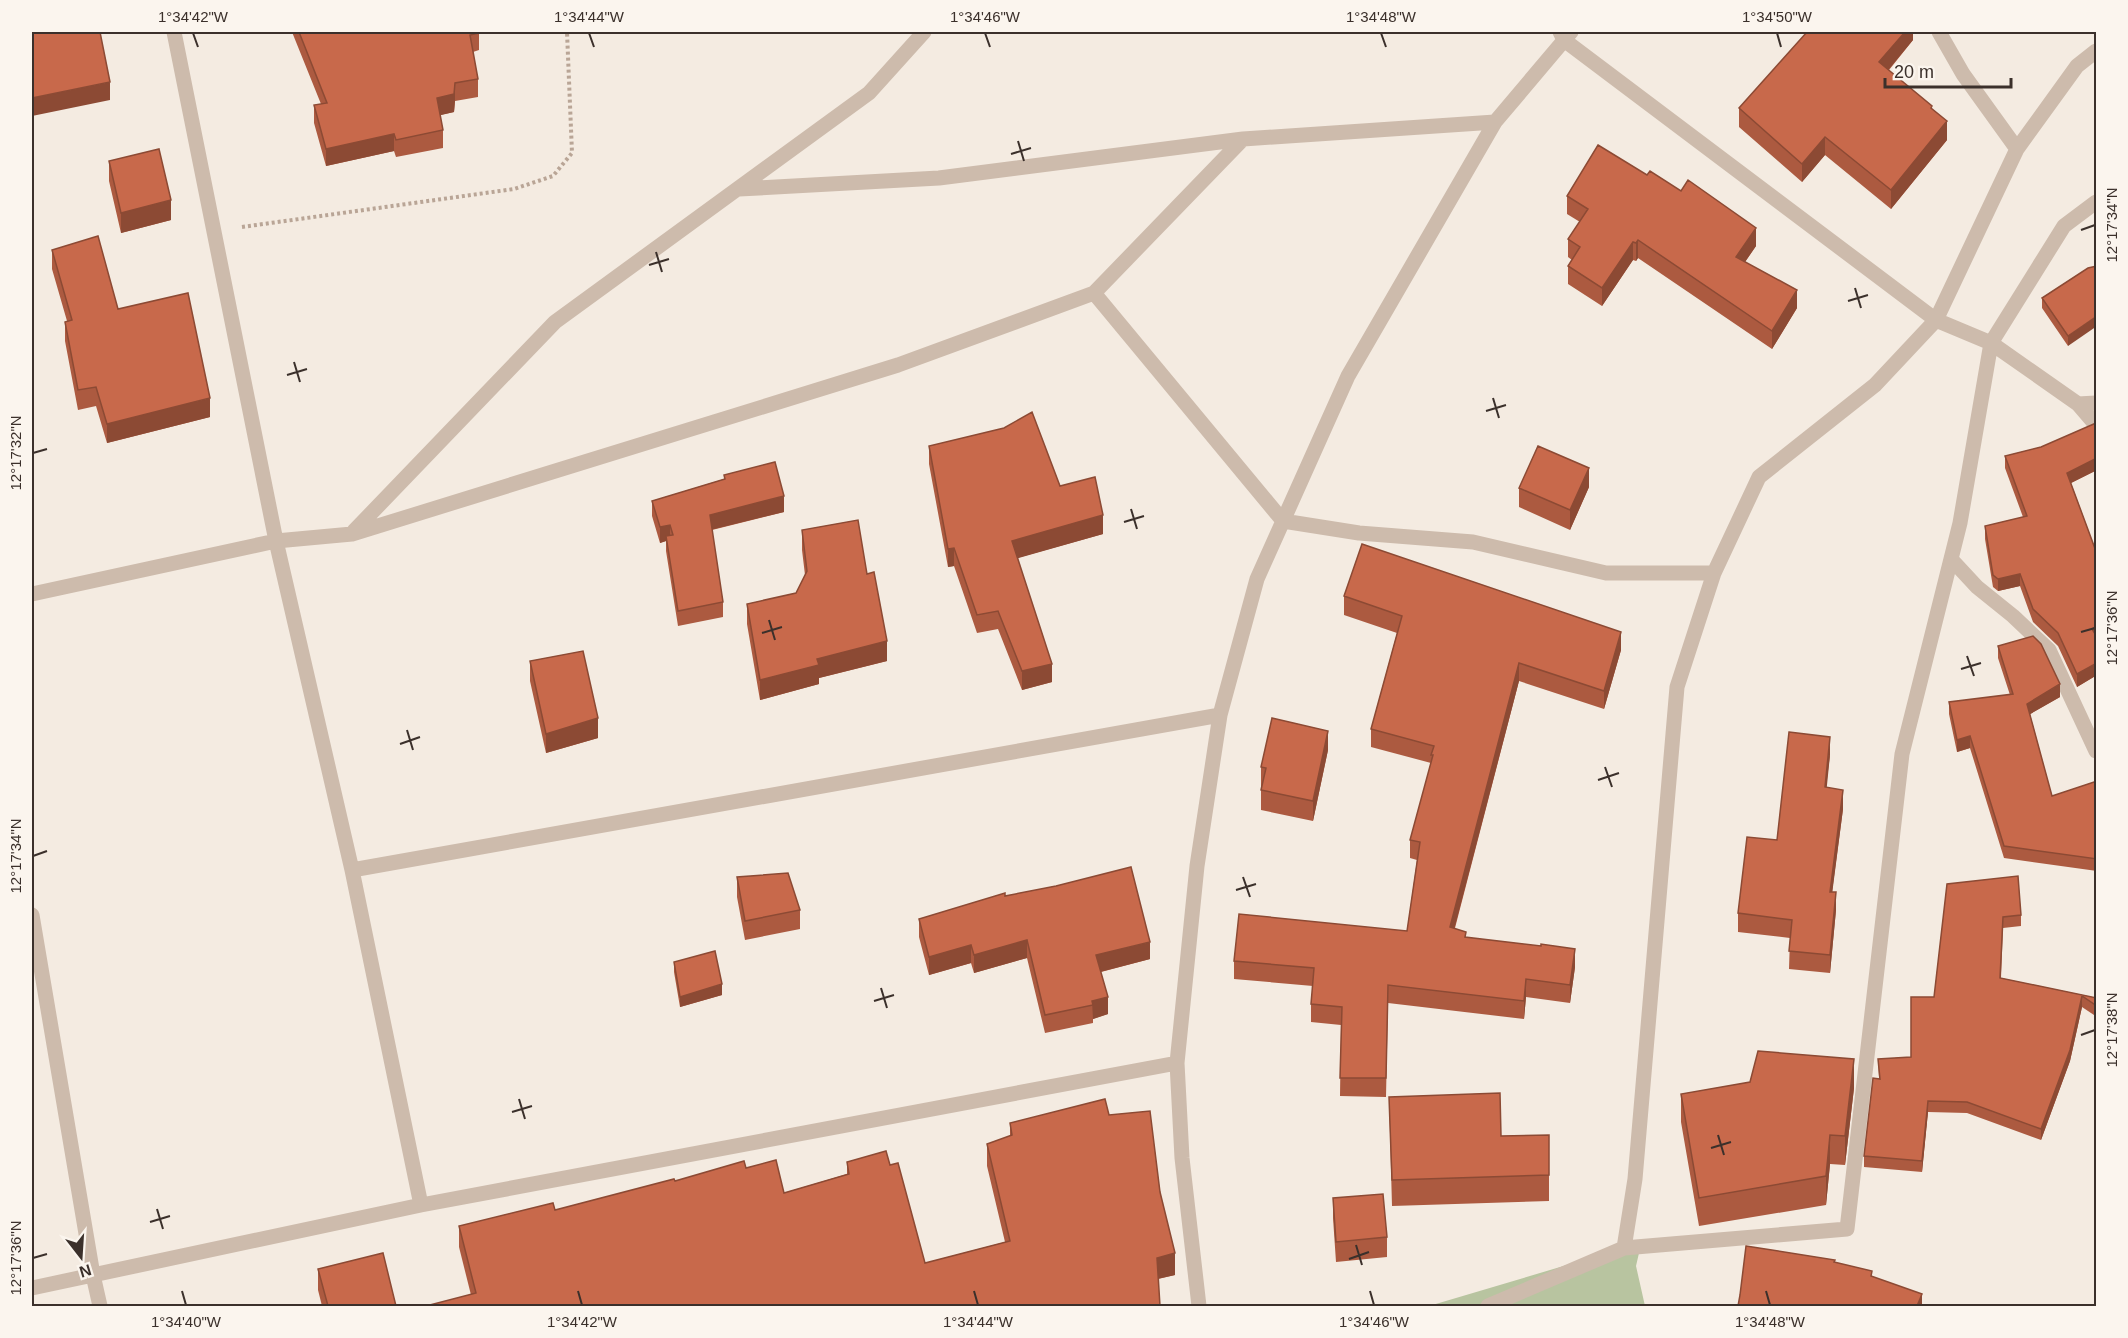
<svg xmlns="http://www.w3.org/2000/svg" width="2128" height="1338" font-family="Arial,sans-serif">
<rect width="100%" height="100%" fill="#f4ebe1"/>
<!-- green -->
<path fill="#b8c4a0" d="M1624,1248l15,5 -3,13 9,40h-216z"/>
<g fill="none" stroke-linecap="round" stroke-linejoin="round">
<!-- path -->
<path stroke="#b9a596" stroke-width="4" stroke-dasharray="3 3" stroke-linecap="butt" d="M242,227l272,-38 39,-13 19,-23 -5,-121"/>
<!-- minor -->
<path stroke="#cdbbac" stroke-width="15" d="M174,32l102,509 76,329 69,335
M1560,32l4,8 372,280 55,23 87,61 18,21
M1939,32l24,42 54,75
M739,189l200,-11 304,-39
M1094,293l189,228 76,12 114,9 133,31h108
M2078,404l18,-1
M354,531l201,-209 314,-229 55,-61
M1951,559l26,28 36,29 36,34 47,101
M32,594l244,-53 76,-7 546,-169 196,-72 149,-154 252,-17
M352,870l868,-155
M32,915l61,360 7,31
M1624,1248l11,-69 42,-492 37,-114 45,-96 116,-92 61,-65 81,-171 60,-83 19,-15
M32,1288l389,-83 756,-142
M1199,1306l-17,-148 -5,-95 20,-197 23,-151 37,-136 91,-203 147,-254 76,-90
M1488,1306l136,-58 223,-19 55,-475 58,-231 31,-180 73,-117 32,-24"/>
</g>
<!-- wall -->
<path fill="#ac5a40" d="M292,32h187v18l-6,2 5,27v18l-23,4 -1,11 -14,3 3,15v18l-47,9 -2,-6 -68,15 -12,-43v-18l7,-1z
M1913,32v8l-24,30 43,39 15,31 -56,69 -66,-54 -23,27 -63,-55v-19z
M109,161l62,59 -50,13 -12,-52z
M1567,196l189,50 -11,16 52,46 -25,41 -134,-91 -2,3 -3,-1 -31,46 -34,-22v-18l4,-6 -4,-3v-18l12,-17 -13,-8z
M52,250l66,59 92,108 -103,26 -11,-37 -18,4 -13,-69v-19l2,-1 -15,-52z
M2088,268l-20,78 -26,-38v-10z
M2097,425v45l-26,13 26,71v121l-20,12 -19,-41 -25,-24 -13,-36 -22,5 -5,-4 -8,-48v-13l38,-9 -18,-49v-12l36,-9z
M929,446l131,40 43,48 -86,24 35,124 -30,8 -24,-61 -21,4 -23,-67 -6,1 -19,-103z
M724,475l60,37 -72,18 11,72v15l-45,9 -12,-75v-10l-6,2 -8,-27v-15l72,-22z
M1589,487l-19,43 -51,-23v-19z
M802,530l65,44 20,87 -68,17v6l-59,16 -13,-76v-20l49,-11 9,-18 -3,-25z
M1344,596l277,54 -17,59 -85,-28 -64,247 11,9 109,30 -5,36 -44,-6 -2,22 -136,-16 -2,94 -46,-1 1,-71 -30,-3v-18l2,-18 -79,-7v-18l173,-30 10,-71 -7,-2v-18l21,-77 -60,-16v-18l26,-96 -53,-18z
M1998,646l62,51 -30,17 22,82 45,-15v90l-93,-13 -34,-110 -13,4 -8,-38v-12l61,-7 -12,-37z
M530,661l68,77 -52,15 -16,-72z
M1328,750l-15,71 -52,-11v-43z
M1830,755l-4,32 17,22 -11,83 4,18 -6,63 -41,-4 1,-31 -52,-6v-19l39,-73z
M737,877l63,33v19l-55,11 -8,-43z
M1947,884l74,31v11l-18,2 -2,50 96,20v19l-15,-10 -12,54 -29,79 -74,-27 -39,-1 -6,60 -58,-5v-11l15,-78 -1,-19 33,-2 23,-60z
M1005,896l145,63 -49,13 7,42 -15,5v4l-48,10 -18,-75 -53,15 -3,-10 -42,12 -10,-38v-18z
M674,962l48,33 -42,12 -6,-35z
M1854,1088l-9,77 -15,-1 -4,41 -127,21 -18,-104v-28z
M1389,1097l112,39 48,-1v66l-157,5z
M1109,1115l51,77 15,83 -17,4 -687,16 -12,-48v-21l96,-16 120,-29 71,-13 38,25 63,-19v-12l43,3 35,98 80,-21 -18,-76v-22l23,-8v-13z
M1333,1198l54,39v20l-51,5 -3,-44z
M318,1269l78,37h-74l-4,-16z"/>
<!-- shaded-wall -->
<path fill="#8c4a34" d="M1905,32h8v8l-34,41v-19z
M110,82v18l-78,16v-18z
M455,83v18l-1,11 -17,4v-18z
M1947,121v19l-56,69v-19z
M394,134v17l-68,15v-17z
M1825,137v18l-23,27v-18z
M171,200v20l-50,13v-20z
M1756,228v18l-20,29v-18z
M1638,240v18l-2,3v-18z
M1633,242v18l-31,46v-18z
M1797,290v18l-25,41v-18z
M2097,316v10l-29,20v-10z
M210,398v19l-103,26v-19z
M2097,458v12l-30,15v-12z
M1589,468v19l-19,43v-20z
M784,496v16l-74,18v-15z
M1103,515v19l-91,26v-19z
M670,525v15l-4,-4v5l-6,2v-16z
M954,548v18l-6,1v-18z
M2020,574v12l-22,5v-12z
M2097,626v12l-5,-9z
M1621,632v18l-17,59v-18z
M887,641v20l-68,17v6l-59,16v-20l57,-21z
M1519,663v18l-69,264v-18z
M2097,663v12l-20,12v-13z
M1052,664v18l-30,8v-19z
M2060,684v13l-33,19v-12z
M598,718v20l-52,15v-19z
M1328,731v19l-15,71v-20z
M1970,736v12l-13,4v-12z
M1830,737v18l-5,50v-18z
M1843,790v19l-13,101v-18z
M1836,892v18l-6,63v-18z
M1027,940v18l-53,15v-18z
M1150,942v17l-54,14v-18z
M971,945v18l-42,12v-18z
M1575,949v18l-5,36v-18z
M1526,979v18l-2,22v-18z
M722,984v11l-42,12v-10z
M2082,996v11l-12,54 -29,79v-11z
M1108,997v17l-15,5 -1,-18z
M1854,1059v29l-9,77v-29z
M1928,1101v11l-6,60v-11z
M1830,1135v29l-4,41v-29z
M1175,1253v22l-18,4v-21z
M1922,1294v12h-5z"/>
<!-- building -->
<path fill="#c8694b" stroke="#8c4a34" stroke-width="1.5" d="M32,32h68l10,50 -78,16z
M299,32h180v1l-9,2 8,44 -23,4 -1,11 -17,4 6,32 -47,10 -2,-6 -68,15 -12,-44 13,-2z
M1807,32h98l-26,30 53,44 -1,2 16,13 -56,69 -66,-53 -23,27 -63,-56z
M1598,145l49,30 3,-4 31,20 7,-11 68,48 -20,29 61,33 -25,41 -134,-91 -2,3 -3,-1 -31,46 -34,-22 12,-19 -12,-8 20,-30 -21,-13z
M159,149l12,51 -50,13 -12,-52z
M98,236l20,73 70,-16 22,105 -103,26 -11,-37 -18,3 -13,-68 7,-2 -20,-70z
M2097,266v50l-29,20 -26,-38 46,-30z
M1032,412l28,74 35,-9 8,38 -91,26 40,123 -30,7 -24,-60 -21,4 -23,-67 -6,1 -19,-103 75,-18z
M2096,423l1,2v33l-30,15 30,81v72l-5,3 5,8v26l-20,11 -19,-41 -25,-24 -13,-35 -22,5 -5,-4 -8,-49 42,-10 -22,-60 36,-9z
M1538,446l51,22 -19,42 -51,-22z
M775,462l9,34 -74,19 13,87 -45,9 -12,-75 7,-1 -3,-10 -10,2 -8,-26 73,-22 -1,-4z
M858,520l9,54 7,-2 13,69 -70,18 2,6 -59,15 -13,-76 49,-11 11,-22 -5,-41z
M1362,544l259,88 -17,59 -85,-28 -69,264 16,5 -1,5 76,9v-2l34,5 -5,36 -44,-6 -2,22 -136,-16 -2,93h-46l2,-71 -31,-3 3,-36 -80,-7 5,-47 168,17 13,-89 -10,-2 23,-85h-2l3,-9 -63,-17 31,-113 -58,-20z
M2033,636l8,8 19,40 -33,20 25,92 45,-15v78l-93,-13 -34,-110 -13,4 -8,-38 64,-8 -15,-48z
M583,651l15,67 -52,16 -16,-73z
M1272,718l56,13 -15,70 -52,-11 5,-22 -5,-1z
M1789,732l41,5 -5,50 18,3 -13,102h6l-6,63 -41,-4 3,-31 -54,-7 9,-76 30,3z
M1131,867l19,75 -54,13 12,42 -16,4 1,4 -48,10 -18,-75 -53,15 -3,-10 -42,12 -10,-38 86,-26v3l51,-10z
M788,873l12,37 -55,11 -8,-44z
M2018,876l3,39 -18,2 -3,61 97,20v8l-15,-10 -12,54 -29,79 -74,-27 -39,-1 -6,60 -58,-5 9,-78 7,1 -2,-20 33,-2v-60h23l13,-113z
M715,951l7,33 -42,13 -6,-35z
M1758,1051l96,8 -9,77 -15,-1 -4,41 -127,22 -18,-104 69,-12z
M1500,1093l1,43 48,-1v40l-157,5 -3,-83z
M1105,1099l4,16 41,-4 10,81 15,61 -18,5 3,48h-734l50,-13 -17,-67 94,-23 2,7 119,-31 1,2 69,-20 2,7 30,-8 8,33 65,-19 -2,-12 39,-11 4,14 8,-2 27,100 85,-22 -23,-97 25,-9 -2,-12z
M1383,1194l4,43 -51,5 -3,-44z
M1746,1246l89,14 -1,2 38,9 -1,5 51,18 -5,12h-179l2,-11z
M383,1253l13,53h-68l-10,-37z"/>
<!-- ticks -->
<path fill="none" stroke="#3b302b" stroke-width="2" d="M193,33l5,14M589,33l5,14M985,33l5,14M1381,33l5,14M1777,33l4,14M1018,141l6,20M1011,154l20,-6M2081,230l14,-5M656,252l6,20M649,265l20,-6M1855,288l6,20M1848,301l20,-6M294,362l6,20M287,375l20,-6M1493,398l6,20M1486,411l20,-6M33,453l14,-4M1131,509l6,20M1124,522l20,-6M769,620l6,20M2081,632l14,-4M762,633l20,-6M1967,656l7,20M1961,669l20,-6M407,730l6,20M400,744l20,-7M1605,767l7,20M1598,780l21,-7M33,856l14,-5M1243,877l7,20M1236,890l20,-6M881,988l6,20M874,1001l20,-6M2081,1035l14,-5M519,1099l6,20M512,1112l20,-6M1718,1135l6,20M1711,1148l20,-6M157,1209l6,20M150,1222l20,-6M1356,1245l6,20M33,1258l14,-4M1349,1259l20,-7M182,1291l4,14M578,1291l4,14M974,1291l4,14M1370,1291l4,14M1766,1291l4,14"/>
<!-- border -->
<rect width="2128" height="1338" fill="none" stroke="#fbf5ee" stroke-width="66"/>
<!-- north arrow -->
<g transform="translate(81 1257) rotate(163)" stroke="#fbf5ee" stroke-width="4.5" paint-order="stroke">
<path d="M0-4.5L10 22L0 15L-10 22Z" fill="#3b302b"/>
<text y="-9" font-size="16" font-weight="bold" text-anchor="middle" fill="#3b302b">N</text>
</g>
<!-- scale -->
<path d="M1885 78v9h126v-9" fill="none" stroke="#3b302b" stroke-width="3"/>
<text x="1894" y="78" font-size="18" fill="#3b302b" stroke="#fbf5ee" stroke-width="4.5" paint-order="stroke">20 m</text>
<rect x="33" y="33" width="2062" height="1272" fill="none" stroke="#3b302b" stroke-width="2"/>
<g font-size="15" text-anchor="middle" fill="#3b302b">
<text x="193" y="22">1°34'42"W</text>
<text x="589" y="22">1°34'44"W</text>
<text x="985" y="22">1°34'46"W</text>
<text x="1381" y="22">1°34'48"W</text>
<text x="1777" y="22">1°34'50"W</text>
<text transform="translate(2112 225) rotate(-90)" y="5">12°17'34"N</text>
<text transform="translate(16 453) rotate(-90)" y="5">12°17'32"N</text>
<text transform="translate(2112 628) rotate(-90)" y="5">12°17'36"N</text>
<text transform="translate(16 856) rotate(-90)" y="5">12°17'34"N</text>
<text transform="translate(2112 1030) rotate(-90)" y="5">12°17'38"N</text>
<text transform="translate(16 1258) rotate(-90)" y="5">12°17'36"N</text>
<text x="186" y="1327">1°34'40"W</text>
<text x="582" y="1327">1°34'42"W</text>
<text x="978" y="1327">1°34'44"W</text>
<text x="1374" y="1327">1°34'46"W</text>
<text x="1770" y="1327">1°34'48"W</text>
</g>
</svg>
